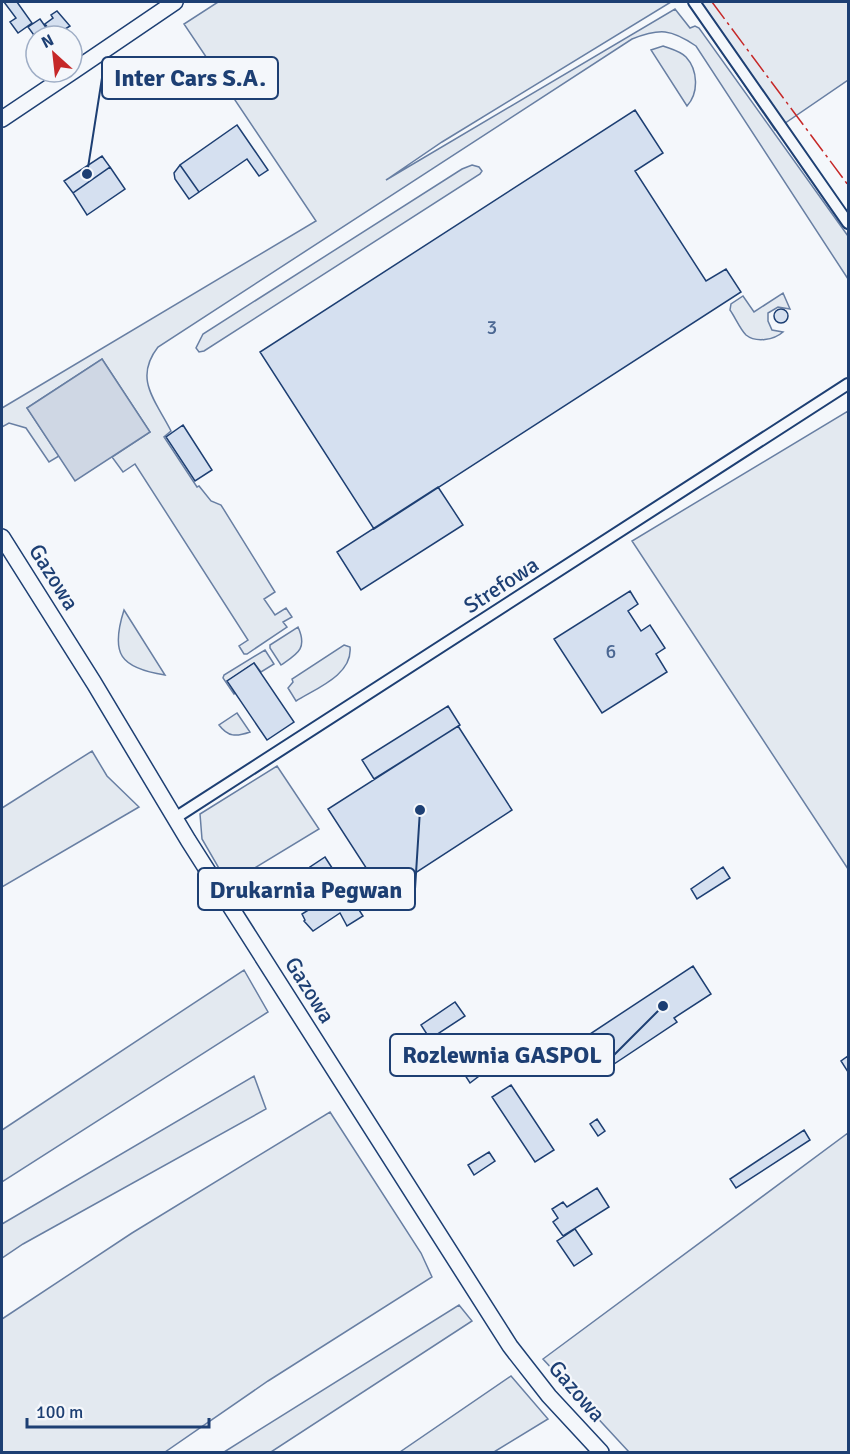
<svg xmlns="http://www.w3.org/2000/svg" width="850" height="1454" font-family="Signika,sans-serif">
<rect width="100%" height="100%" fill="#f4f7fb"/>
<!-- green -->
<path fill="#e3e9f0" stroke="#687fa3" stroke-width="1.5" d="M218,2h453l-229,140 -56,38 289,-171 15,19 5,-2 4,2 149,208v43l-152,-233c-25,-17 -36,-18 -64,-7l-474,308c-25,32 -2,54 13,84l-7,6 33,50 2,-1 12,15 10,4 54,87 -11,7 11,16 11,-7 6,9 -9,5 4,5 -40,27h-3l-5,-8 9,-6 -113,-176 -12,8 -11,-15 38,-25 -48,-73 -75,49 32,48 -10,6 -23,-34 -17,-5 -7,4v-19l314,-187 -132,-197z
M688,2h160v78l-73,50z
M663,46c8,3 17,5 23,11 12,13 13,36 1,49l-36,-56z
M472,165l7,2 3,4 -2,3 -276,177 -5,1 -3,-4 7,-14 259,-165z
M783,293l7,16 -12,-2 -10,6v8l4,9 11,2c-9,8 -27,11 -37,3 -6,-6 -11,-18 -16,-25l1,-6 12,-8 11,16z
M848,411v458l-216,-328z
M124,610l41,65c-45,-7 -55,-21 -41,-65z
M298,627c10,22 -1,27 -17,38l-11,-17v-3z
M344,645l6,2c3,28 -35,42 -54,54l-8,-13 5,-6 -1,-3z
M265,650l9,14 -13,8 -7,-9 -26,18 7,12 -1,1 -11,-16 1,-3z
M237,713l13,19c-14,5 -22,5 -31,-7z
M92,751l15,25 32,31 -137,80v-79z
M277,766l42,63 -91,55 -26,-45 -2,-25z
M244,970l24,42 -266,170v-52z
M254,1076l12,33 -243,135 -21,14v-34z
M330,1112l91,141 11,24 -164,104 -103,71h-163v-133l130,-86z
M848,1133v319h-219l-86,-93z
M459,1305l13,16 -201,131h-47z
M511,1376l37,43 -54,33h-94z"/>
<!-- water -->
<path fill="#cfd7e4" stroke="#687fa3" stroke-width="1.5" d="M102,359l48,73 -75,49 -48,-73z"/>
<!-- building -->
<path fill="#d5e0f0" stroke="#1d3f73" stroke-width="1.5" d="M4,2h13l15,21 -14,10 -8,-11 6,-4z
M57,11l13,15 -16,10 -9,-12 8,-6 -2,-3z
M40,19l12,17h-16v2l-8,-11z
M635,110l28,43 -28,18 71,110 20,-12 15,23 -367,237 -114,-177z
M237,125l31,45 -9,6 -12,-17 -48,33 -19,-27z
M102,156l8,11 -37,26 -9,-12z
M180,165l19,27 -10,7 -14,-20 -1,-6z
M110,167l15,22 -38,26 -14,-22z
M774 316a7 7 0 1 1 14 0a7 7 0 1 1-14 0Z
M183,425l29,45 -17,11 -29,-44z
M438,487l25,38 -102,65 -24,-38z
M630,591l8,13 -10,7 13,20 9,-6 15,23 -9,6 11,18 -65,41 -48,-74z
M254,663l40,59 -27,18 -40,-59z
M448,706l12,19 -86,54 -12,-19z
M458,726l54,84 -129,84 -55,-85z
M325,857l38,59 -16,10 -7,-13 -27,18 -9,-10 1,-1 -3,-6 27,-17 -19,-30z
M723,867l7,11 -33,21 -6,-10z
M693,966l18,28 -37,24 3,4 -69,46 -21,-32z
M455,1002l10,14 -35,23 -9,-14z
M471,1043l12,19 -10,6 6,8 -9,7 -18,-28z
M848,1056v16l-7,-11z
M511,1085l43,65 -19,12 -43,-65z
M597,1119l8,12 -7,5 -8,-12z
M804,1130l6,10 -74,48 -6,-9z
M489,1152l6,9 -21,14 -6,-10z
M597,1188l12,19 -46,29 -10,-14 5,-4 -6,-9 11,-7 4,5z
M575,1229l17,25 -18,12 -17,-25z"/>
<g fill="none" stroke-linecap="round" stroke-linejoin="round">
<!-- street casing -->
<g stroke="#1d3f73" stroke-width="14">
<path id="street" d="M694,2l154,221
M175,818l673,-434"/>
</g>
<!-- secondary casing -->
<g stroke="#1d3f73" stroke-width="18">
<path id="secondary" d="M72,72l103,-70
M2,119l70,-47
M2,537l92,146 94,157 322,506 39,50 52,56"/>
</g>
<!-- street -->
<use href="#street" stroke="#f4f7fb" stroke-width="10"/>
<!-- secondary -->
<use href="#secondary" stroke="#f4f7fb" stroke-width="15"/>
<!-- power -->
<path stroke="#c62828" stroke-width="1.5" stroke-dasharray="21 4.5 3 4.5" stroke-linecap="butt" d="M712,2l136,183"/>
</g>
<g text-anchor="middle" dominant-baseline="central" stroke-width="4.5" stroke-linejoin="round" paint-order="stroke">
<!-- number labels -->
<g font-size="20" fill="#4b6792">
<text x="492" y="327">3</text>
<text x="611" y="651">6</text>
</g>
<!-- street labels -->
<g font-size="22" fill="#1d3f73" stroke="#f4f7fb">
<text transform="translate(54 577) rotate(58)">Gazowa</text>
<text transform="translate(501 585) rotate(-33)">Strefowa</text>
<text transform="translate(310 990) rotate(58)">Gazowa</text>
<text transform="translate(577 1391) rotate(49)">Gazowa</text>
</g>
</g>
<!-- callouts -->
<path fill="none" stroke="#1d3f73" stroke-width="2" d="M87 174L102 78M420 810L415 889M663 1006L614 1055"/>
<g fill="#1d3f73" stroke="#f4f7fb" stroke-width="2">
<circle cx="87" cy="174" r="6"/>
<circle cx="420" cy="810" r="6"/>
<circle cx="663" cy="1006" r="6"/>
</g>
<g fill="#f4f7fb" stroke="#1d3f73" stroke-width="2">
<rect x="102" y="57" width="176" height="42" rx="6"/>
<rect x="198" y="868" width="217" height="42" rx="6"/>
<rect x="390" y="1034" width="224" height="42" rx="6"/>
</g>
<g font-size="24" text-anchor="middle" font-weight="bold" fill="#1d3f73">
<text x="190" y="86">Inter Cars S.A.</text>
<text x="306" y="898">Drukarnia Pegwan</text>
<text x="502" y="1063">Rozlewnia GASPOL</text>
</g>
<!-- border -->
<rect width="850" height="1454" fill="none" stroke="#1d3f73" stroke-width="6"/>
<!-- north arrow -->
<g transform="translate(54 54) rotate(333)"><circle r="28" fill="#f4f7fb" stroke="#9eadc5" stroke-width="1.5"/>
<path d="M0-4.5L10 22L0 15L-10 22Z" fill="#c62828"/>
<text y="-9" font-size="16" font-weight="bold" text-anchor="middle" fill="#1d3f73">N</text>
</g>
<!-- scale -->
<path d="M27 1418v9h182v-9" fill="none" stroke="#1d3f73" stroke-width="3"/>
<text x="36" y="1418" font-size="18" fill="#1d3f73" stroke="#f4f7fb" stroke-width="4.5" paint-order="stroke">100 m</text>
</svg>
